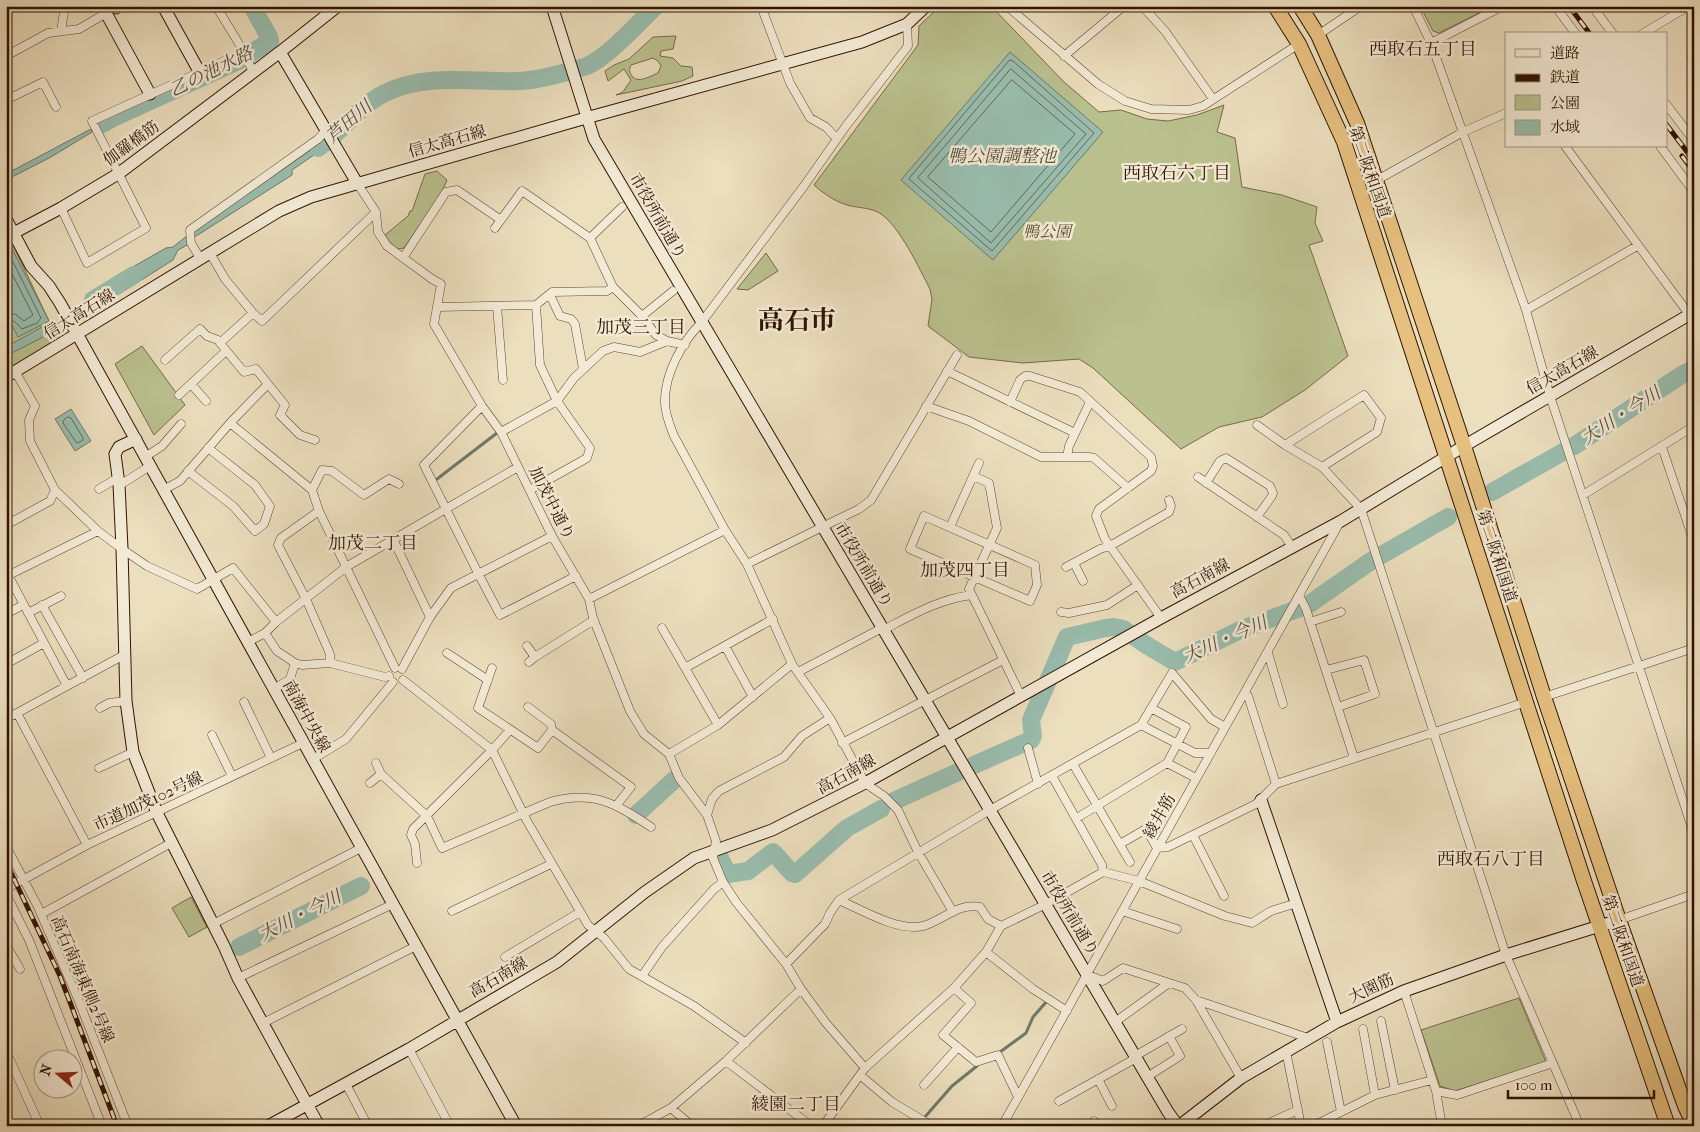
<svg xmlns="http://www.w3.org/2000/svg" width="1700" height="1132" font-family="'IM FELL French Canon','Noto Serif JP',serif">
<rect width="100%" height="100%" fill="#ecdfbe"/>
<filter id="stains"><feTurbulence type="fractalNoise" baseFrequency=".004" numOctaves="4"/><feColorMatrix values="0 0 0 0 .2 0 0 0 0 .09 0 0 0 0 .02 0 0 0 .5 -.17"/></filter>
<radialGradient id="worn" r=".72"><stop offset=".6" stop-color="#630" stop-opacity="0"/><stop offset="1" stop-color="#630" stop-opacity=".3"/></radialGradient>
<!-- green -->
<path fill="#bac18f" stroke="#766a48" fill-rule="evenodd" d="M940,6h51l73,76 35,30 22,-2 26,9 21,2 29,-6 27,-10 -7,27 18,6 7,49 40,8 35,12 -2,16 8,18 -14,4 39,111 -43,34 -43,27 -43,10 -38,22 -88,-81 -14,-9 -56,4 -54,-6 -41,-31 4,-27 -2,-10c-11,-21 -30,-62 -49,-75 -9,-6 -20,-6 -30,-8 -14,-3 -27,-12 -37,-21l104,-140 1,-19z
M1420,6h73l-54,27 -6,-2z
M676,36l-3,13 -12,2 -1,5 13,2 8,8 11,1 1,9 -11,5 -66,14 7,-3 8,-12 -7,-11 -16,12 -3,-10 9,-6 15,-6 24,-22zM653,58l5,3 3,5 -3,7c-7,3 -21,11 -26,3 -3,-4 -3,-7 -1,-11z
M437,171l10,9 -6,14 -37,54c-13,3 -12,-3 -19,-13l23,-19 2,-5h2l13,-37z
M6,230l43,91 3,22 -46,27z
M766,253l12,18 -30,19 -11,-1z
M142,346l43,59 -31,30 -39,-71z
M191,897l16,30 -18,10 -17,-29z
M1519,998l27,64 -91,29 -15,-5 -19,-56z"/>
<!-- water -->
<path fill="#99bdae" stroke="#6f7969" d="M1010,52l93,80 -110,128 -92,-80z
M91,129l1,3 -41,25 -45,23v-6z
M325,137l5,7 -38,26v5l-99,63v-5l16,-12 113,-79z
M188,235l1,9 -11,6 -5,10 -54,34 -9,-14 56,-32 7,-1z
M6,237l43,84 -31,16 -6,-12 -6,3z
M42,327l5,8 -41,21v-9z
M71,409l20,32 -16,10 -20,-32z"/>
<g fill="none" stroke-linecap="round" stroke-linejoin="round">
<!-- shore -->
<path stroke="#656858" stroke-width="1" d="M1010,60l3,1 81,72 -102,118 -83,-72z
M1011,69l75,65 -95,109 -73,-65z
M1012,80l63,54 -84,98 -63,-55z
M6,248l35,70 -4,5 -15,6 -8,-8 -8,1
M6,262l27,53 -9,6 -9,-7 -9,1
M136,272l3,1 -1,3 -15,10 -3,-1 -1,-5z
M68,417l3,1 12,20v2l-5,3 -2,-1 -13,-19 1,-3z"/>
<!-- stream -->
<path stroke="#6f7969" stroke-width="3" d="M6,6h2
M437,479l60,-46
M1000,1052l26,-19 7,-16 14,-16
M924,1118l28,-32 25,-20"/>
<!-- river -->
<path stroke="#99bdae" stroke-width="18" d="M115,117l125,-57 30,-19 -1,-4 -17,-31
M100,125l11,-6
M318,148c23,-16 41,-42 67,-55 42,-21 91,-10 135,-12 19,-1 49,-9 67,-15 21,-9 51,-43 69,-60
M93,300l41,-25
M1574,446l109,-72 11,-5
M1492,492l71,-40
M974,765l57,-25 2,-4 -2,-16 36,-83 39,-9 8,-1 9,2 25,17 27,16 65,-32 68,-25 63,-44 77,-44
M894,801l64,-29
M636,815l38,-35
M719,856l9,18 20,-3 25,-19 19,21 3,1 52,-46 34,-19
M239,947l122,-61"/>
<!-- street casing -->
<g stroke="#604530" stroke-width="9">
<path id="street" d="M216,6l28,46 9,20
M761,6l29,77 20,35 16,9 11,12
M1007,6l91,78 27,17 26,8 38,1 14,-4 96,-62
M1142,6l23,25 48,68
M1413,6l18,37 95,267 24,86 144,438
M1555,6l21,28
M1592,6l21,28
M907,24l1,22 -62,80 -42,60 -103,137c-19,19 -37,52 -36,80 0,11 5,23 9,33l51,94 22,34 45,100 38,54 35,65 19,13 14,14 20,42 35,60
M61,31l4,-25
M1642,34l47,-28
M1318,35l43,-29
M1431,43l72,-37
M6,56l42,-23 31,-4 29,-17
M1064,56l60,-50
M1692,58l2,-1
M6,100l37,-18 13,25
M1666,104l28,37
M1565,146l129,175
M1660,146l34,46
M1377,180l86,-48 43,-19
M357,183l19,29 2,20 9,14 45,33 9,5 -7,40 48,82 19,26 51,104 37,63 4,19 37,93 14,23 25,20 10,24 28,37 9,26 -3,17 10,24 13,20 50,62 15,25 25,34 39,45
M61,208l26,55 59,-35 -54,-107 152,-69
M495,228l27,-37 68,47 23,49 29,29 14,19 11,6
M590,238l32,-31
M210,253l15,26 28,34
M200,258l-9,-15 -1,-13 128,-91 9,-10
M403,258l43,-66 11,-2 44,30
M550,295l10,21 11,3 4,5 8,45
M497,306l6,74
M438,307l98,-2 16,-13 55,-1 6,-4
M1526,310l111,-64
M642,316l31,-25
M165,360l35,-31 7,7 11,4 2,3
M947,371l128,62
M16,373l19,33 -6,14 1,21 25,49 43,41 24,18 25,17 50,23 36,-21 43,54
M191,384l15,17
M268,384l17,21 -5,10 20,20 15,5
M179,395l47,-44
M1010,402l10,-22 5,-4h5l50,16 71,65 2,9 -2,5 -52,38 -3,7 9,23 56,79
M482,406l-58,59 54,108 22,42 76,-39
M926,406l43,15 72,36h48l5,1 34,30
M230,423l82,67 7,21 76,157
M1257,425l28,20 37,22 39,42 145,446 74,171
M501,432l56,-31 17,-23 29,-27 11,-4 26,5 27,-11 18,4
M1285,445l79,-50 17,23 -4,14 -55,35
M1662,447l32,95
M145,457l17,-11 19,-22
M1067,457l2,-11 21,-44
M188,471l45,35 22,25 9,-7 6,-18 -15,-21 -47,-37
M973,476l16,7 8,45 -28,61 52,107
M1198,477l86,58 8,12
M1206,483l14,-22 6,-3 44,28 3,7 -1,3 -15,21
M99,489l15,-9 9,3 27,-17
M163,490l17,-9 50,-58 38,-39 -12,-15 -12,3 -24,-29 33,-30 9,8 114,-109
M312,490l10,-20 10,1 32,24 25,-16 10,5
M530,490l57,-32 3,-10 -33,-47 -17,-36 -4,-60
M1583,495l111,-69
M319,511l-38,27 -3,7 28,54 24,55v9
M924,516l111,49 2,20 -7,16 -120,-52z
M6,525l44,-24 5,-11
M950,527l29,-64
M393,539l37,78
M1074,563l9,18
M747,564l112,-55 12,-9 86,-145
M1066,567l34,-18 10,-3 59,-34 2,-6 -2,-6
M6,571l61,115
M9,575l89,-44
M1299,595l7,14 48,149
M589,599l136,-69
M42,605l41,73
M1061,612l8,1 38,-8 31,-20
M28,613l33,-17
M6,614l17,-9
M1310,622l31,-10
M662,628l56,97
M883,630c29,-15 56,-31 89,-35
M265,633l12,18 18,12 7,2 28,-2 55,14 4,-1
M248,642l17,-9 11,-11 70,-55 172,-100
M527,646l8,11 -6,5
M725,646l28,51
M447,653l41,27
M1268,653l15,51
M535,657l59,-37
M6,664l38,-21
M492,668l-14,40 60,40 14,-18 79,57 -15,19
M685,668l88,-49
M402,669l28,-52 21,-29 101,-52
M1326,670l38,-10 11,34 -37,13
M798,672l84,-44
M403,680l89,70 35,71 61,104 16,13 25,31 65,37 52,37
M274,689l16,-10 5,-16
M1245,693l3,3 28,88
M1544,697l150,-49
M244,702l27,56
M528,707l23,17 1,6
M100,708l9,-5 17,-2
M17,713l70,132
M6,719l118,-64
M1141,725l54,28h16
M212,735l20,41
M842,743l161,-83
M1028,748l10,36
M669,754l49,-29 74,-61
M313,759l33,-20 47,-57
M376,763l5,11 46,42 15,32 108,-46c43,-12 65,1 101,25
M1167,763l29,15
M1073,764l57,98
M99,768l34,-16
M1052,776l50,89 1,7
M370,783l11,-9
M707,815l5,-16 7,-8 65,-34 18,-21 28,-18
M1077,818l90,-55 19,-36 -35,-19
M1193,835l31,61
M1120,844l26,-15 11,19 11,-1 88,-43 20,-20 250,-82
M6,846l32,61 40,92 50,127
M417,863l-2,-19 -4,-9 2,-6 79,-79 18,-20
M6,889l81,-44 216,-102
M6,894l23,46 73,186
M839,900l151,-90 151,-85 31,-52 39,46 14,8
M452,911l99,-47
M1122,911l55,18
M45,912l126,-69
M1619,920l75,-26
M213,924l148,-76
M6,945l14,24
M986,952l47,37 34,22
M505,957l75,-45
M786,964l39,-40 5,-11 9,-13c23,10 59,32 84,26 19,-5 36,-24 57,-19l8,12 13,7
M1088,975l15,6 20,-13 62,20 11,12 45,78
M642,976l20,-29 52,-58 9,-7
M238,978l155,-74
M954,988l17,15 -28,32 33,27 22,-7 20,42
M1404,991l32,100 6,35
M1196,1000l112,38
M1381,1021l14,69
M1115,1022l54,-39
M263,1023l153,-77
M1363,1029l12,66
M1327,1042l14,70
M409,1049l41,77
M6,1051l34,75
M1286,1051l15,75
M726,1061l85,65
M860,1075l32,27 40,24
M1147,1077l33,-21 -11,-20
M1098,1079l14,27
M346,1084l22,42
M924,1085l34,-38
M1436,1091l21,4 96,-32
M1059,1101l72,-40 4,-5 47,-27
M671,1108l21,18
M1094,1121l4,5
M638,1126l33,-18 55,-47 75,-72
M823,1126l42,-58 89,-80 32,-36 15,-26 45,-22 57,-32 36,9 86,35 27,7 19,-12 26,-8
M1002,1126l338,-604
M1262,1126l36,-16
M1313,1126l62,-31 57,-15"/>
</g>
<!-- secondary casing -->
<g stroke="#311201" stroke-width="13">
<path id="secondary" d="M116,6v2
M163,6l36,65
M552,6l42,133 574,973 10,14
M106,13l44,81
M280,52l77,131
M6,219l25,47 18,20 11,17 456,823
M6,237l55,-29 57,-34 162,-122 58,-46
M6,377l273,-166 32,-14 275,-79 276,-76 45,-18 19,-18
M136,439l-17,8 -4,7 4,30 3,65 4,152 7,51 24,61 67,133 14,32 81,148
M1261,800l76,222
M268,1126l141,-77 148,-87 88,-70 49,-34 78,-28 93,-47 296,-165 180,-97 123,-75 230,-134
M1179,1126l62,-48 96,-56 67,-31 102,-36 113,-35"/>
</g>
<!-- highway casing -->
<g stroke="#311201" stroke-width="16">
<path id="highway" d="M1275,6l24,38 45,98 240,739 84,245
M1300,6l18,29 39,88 107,323 80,251 75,223 66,186 9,19"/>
</g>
<!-- street -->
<use href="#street" stroke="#f3ead5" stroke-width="8"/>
<!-- secondary -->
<use href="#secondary" stroke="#f3ead5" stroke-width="11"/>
<!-- highway -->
<use href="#highway" stroke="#e6c07f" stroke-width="14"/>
<!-- rail casing -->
<g stroke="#311201" stroke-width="5">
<path id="rail" d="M1569,6l21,28
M1666,124l28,37
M1682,156l12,16
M6,862l54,114 57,150"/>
</g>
<!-- rail -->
<use href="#rail" stroke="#f3ead5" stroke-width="3" stroke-dasharray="9" stroke-linecap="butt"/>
</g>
<g text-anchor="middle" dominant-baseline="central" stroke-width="5" stroke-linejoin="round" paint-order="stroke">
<!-- street labels -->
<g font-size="16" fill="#311201" stroke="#f3ead5">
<text transform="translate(447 141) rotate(-16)">信太高石線</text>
<text transform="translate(131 143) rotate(-36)">伽羅橋筋</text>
<text transform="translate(1370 172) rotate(71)">第二阪和国道</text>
<text transform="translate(658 216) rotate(60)">市役所前通り</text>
<text transform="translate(79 314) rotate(-32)">信太高石線</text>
<text transform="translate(1562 370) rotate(-30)">信太高石線</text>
<text transform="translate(552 503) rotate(63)">加茂中通り</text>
<text transform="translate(1497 556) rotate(72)">第二阪和国道</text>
<text transform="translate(864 565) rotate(59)">市役所前通り</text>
<text transform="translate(1200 578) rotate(-28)">高石南線</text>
<text transform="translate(307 716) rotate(61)">南海中央線</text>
<text transform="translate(846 774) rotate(-29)">高石南線</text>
<text transform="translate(148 801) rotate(-25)">市道加茂102号線</text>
<text transform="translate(1159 816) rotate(-61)">綾井筋</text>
<text transform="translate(1070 913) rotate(59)">市役所前通り</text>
<text transform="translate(1623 941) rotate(71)">第二阪和国道</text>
<text transform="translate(498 977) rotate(-30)">高石南線</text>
<text transform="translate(83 979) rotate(67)">高石南海東側2号線</text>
<text transform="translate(1371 988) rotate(-25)">大園筋</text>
</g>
<!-- park labels -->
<g font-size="16" font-style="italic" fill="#614f33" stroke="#f3ead5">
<text x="1047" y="231">鴨公園</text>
</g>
<!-- neighbourhood labels -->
<g font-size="18" fill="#311201" stroke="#f3ead5">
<text x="1423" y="49">西取石五丁目</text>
<text x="1177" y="173">西取石六丁目</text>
<text x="641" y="327">加茂三丁目</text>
<text x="373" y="543">加茂二丁目</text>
<text x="965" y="570">加茂四丁目</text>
<text x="1491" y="859">西取石八丁目</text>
<text x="796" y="1104">綾園二丁目</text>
</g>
<!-- water labels -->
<g font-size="18" font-style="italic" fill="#554e3e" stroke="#f3ead5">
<text transform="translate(211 72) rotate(-26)">乙の池水路</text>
<text transform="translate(349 122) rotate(-41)">芦田川</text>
<text x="1002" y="156">鴨公園調整池</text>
<text transform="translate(1621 416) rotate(-33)">大川・今川</text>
<text transform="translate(1225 640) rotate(-24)">大川・今川</text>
<text transform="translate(300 916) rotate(-27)">大川・今川</text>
</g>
<!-- town labels -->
<g font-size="26" font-weight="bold" fill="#311201" stroke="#f3ead5">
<text x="797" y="320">高石市</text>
</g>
</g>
<!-- margin -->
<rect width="1700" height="1132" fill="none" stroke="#ecdfbe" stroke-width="25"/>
<rect x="8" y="8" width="1685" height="1117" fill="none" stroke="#311201" stroke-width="2.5"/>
<rect x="12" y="12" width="1675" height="1107" fill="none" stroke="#311201"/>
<!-- legend -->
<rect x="1505" y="32" width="162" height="115" fill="#f3ead5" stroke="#a59480"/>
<rect x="1515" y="49" width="25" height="8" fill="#f3ead5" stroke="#a59480"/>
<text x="1550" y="58" font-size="15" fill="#311201">道路</text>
<rect x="1515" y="74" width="25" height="8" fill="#311201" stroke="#a59480"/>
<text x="1550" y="82" font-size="15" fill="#311201">鉄道</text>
<rect x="1515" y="95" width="25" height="15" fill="#bac18f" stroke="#a59480"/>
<text x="1550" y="108" font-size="15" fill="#311201">公園</text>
<rect x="1515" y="120" width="25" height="15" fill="#99bdae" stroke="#a59480"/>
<text x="1550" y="132" font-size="15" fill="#311201">水域</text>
<!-- north arrow -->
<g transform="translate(58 1074) rotate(289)"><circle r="24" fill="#f3ead5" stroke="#a59480"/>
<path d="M0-4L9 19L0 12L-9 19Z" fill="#8f2418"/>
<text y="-8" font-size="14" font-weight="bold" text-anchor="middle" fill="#311201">N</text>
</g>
<!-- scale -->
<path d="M1508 1090v8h146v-8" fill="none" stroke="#311201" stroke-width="2.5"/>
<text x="1515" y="1090" font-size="15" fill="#311201" stroke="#f3ead5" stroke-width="4" paint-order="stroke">100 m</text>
<rect width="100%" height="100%" filter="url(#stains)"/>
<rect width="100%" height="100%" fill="url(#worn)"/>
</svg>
